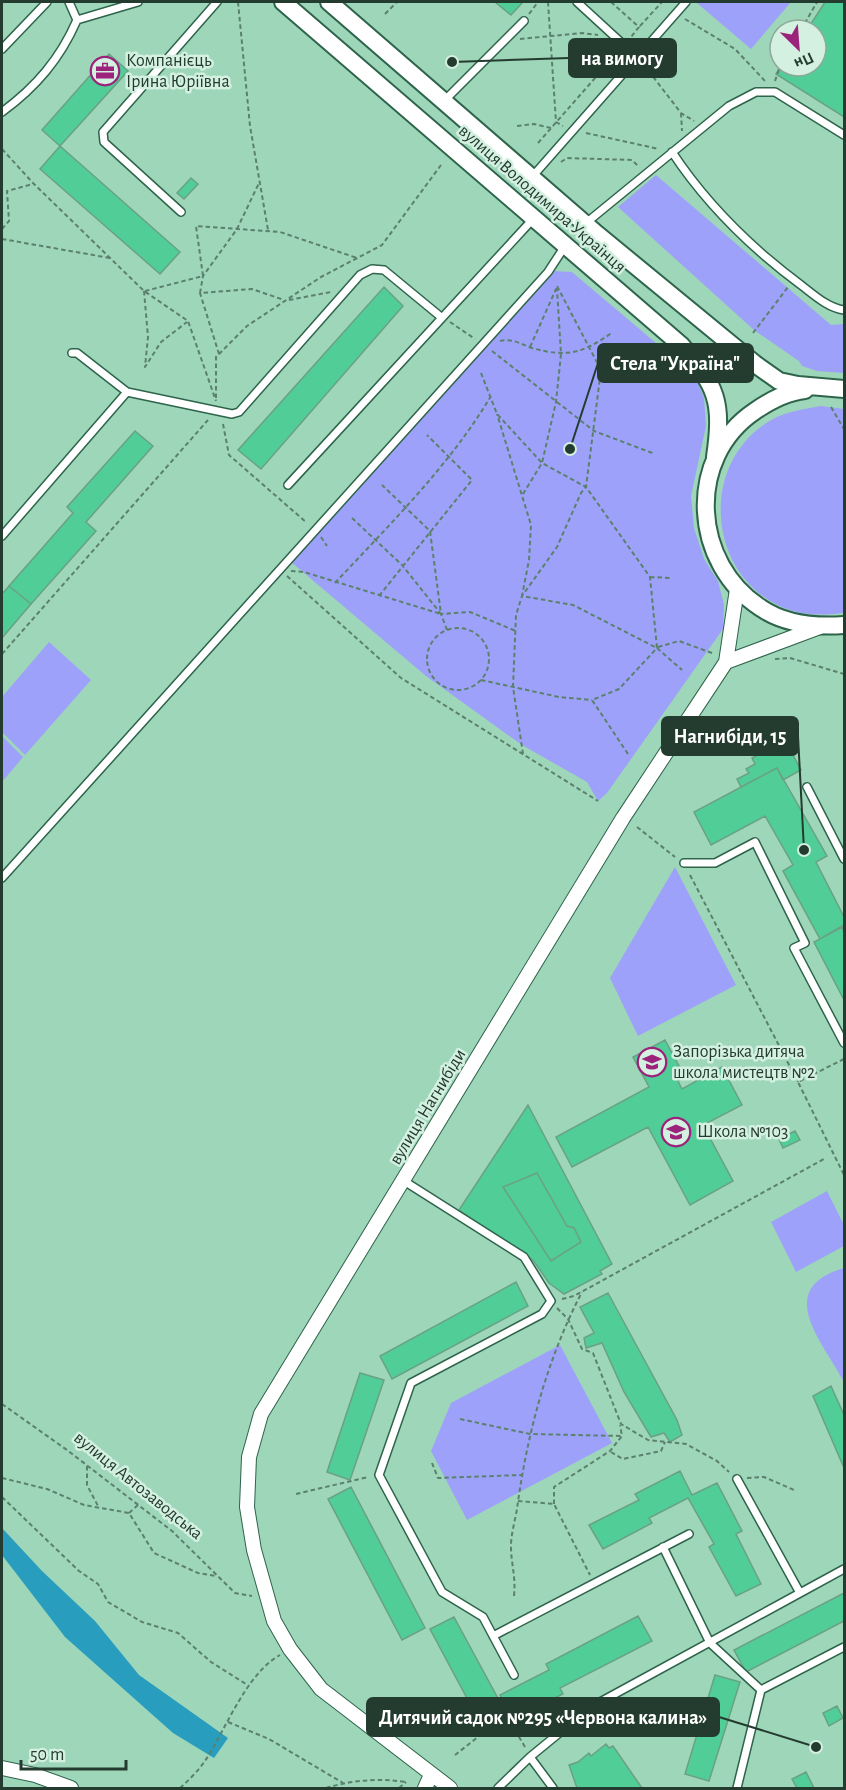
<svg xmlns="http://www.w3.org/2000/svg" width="846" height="1790" font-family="'Alegreya Sans',sans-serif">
<rect width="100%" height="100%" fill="#9ed6b9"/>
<!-- green -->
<path fill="#9ea1fa" d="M699,2h92l-40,47 -54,-46z
M656,175l175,150 13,-1v49l-27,-2 -15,-5 -3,-5 -45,-31 -136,-123z
M554,271l18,1 123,104 9,22 2,28 -15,70 3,32 10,31 14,22 6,24 -1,24 -116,164 -9,8 -11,-19 -65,-37 -96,-69 -135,-114 192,-218z
M821,406l23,3v204c-18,2 -36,3 -54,-3 -84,-28 -94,-149 -17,-191 15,-8 32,-10 48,-13z
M49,642l42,38 -66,75 -23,-23v-35z
M2,736l21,21 -21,25z
M675,867l61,118 -98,51 -28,-58z
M827,1191l17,34v21l-48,26 -25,-50z
M844,1268v114c-22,-41 -71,-93 0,-114z
M560,1345l52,98 -145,77 -36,-69 20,-48z"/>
<!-- water -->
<path fill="#289dbe" d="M2,1528l40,43 53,50 44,54 89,63 -14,20 -41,-25 -108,-96 -63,-82z"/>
<!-- building -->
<path fill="#51cd97" stroke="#6aa185" stroke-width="1.5" d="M495,2h28l-12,13z
M825,2h19v115l-68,-43 5,-8h35v-36h-9z
M109,54l19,17 -68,75 -18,-16z
M60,146l120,106 -20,22 -120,-105z
M191,178l7,6 -14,15 -7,-6z
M384,287l19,19 -142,163 -23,-19z
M135,431l18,15 -67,76 10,9 -65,73 -22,-18 64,-73 -6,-6z
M9,586l22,18 -29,34v-44z
M785,740l16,30 -18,10 -6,-12 -36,19 -4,-8 12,-6 -3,-4 9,-5 -3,-6z
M777,768l50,88 -11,6 28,55v8l-24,14 -37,-68 10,-6 -28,-49 -54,29 -17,-33z
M842,927l2,6v67l-30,-58z
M665,1040l20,37 -7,4 4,8 40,-22 20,38 -39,20 30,56 -43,24 -42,-78 -76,40 -16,-30 93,-50 -16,-30z
M528,1105l84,159 -12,7 2,3 -38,20 -15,-11 -16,-23 -74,-50z
M795,1131l5,9 -17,8 -4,-9z
M537,1173l30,53 7,2 7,14 -30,19 -48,-74z
M516,1282l12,24 -136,73 -12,-23z
M608,1293l69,127 5,15 -12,7 -6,-9 -13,4 -27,-45 -22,-49 -16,5 -2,-10 10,-5 -14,-26z
M360,1373l24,7 -34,100 -23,-8z
M831,1386l13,29v53l-31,-72z
M680,1471l12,24 25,-12 25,48 -6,3 25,50 -25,12 -27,-49 5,-3 -26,-46 -39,20 3,5 -49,26 -14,-24 50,-25 -4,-6z
M351,1487l74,141 -23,12 -74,-141z
M844,1593v28l-98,51 -12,-22z
M638,1616l14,25 -92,47 3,6 -50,25 -13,-24 49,-25 -3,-6z
M454,1617l47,87 -24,13 -47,-88z
M715,1675l25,7 -31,99 -24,-7z
M837,1706l6,12 -14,8 -6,-13z
M606,1744l3,4 4,-2 29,42h-65l-8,-23 9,-3 11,-9 2,3z
M806,1772l8,16h-17l-5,-9z"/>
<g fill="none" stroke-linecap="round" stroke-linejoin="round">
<!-- service casing -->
<g stroke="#2e644b" stroke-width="10">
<path id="service" d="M577,2l61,56
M77,20l61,-18
M2,49l45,-47
M444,101l80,-80
M2,112c34,-25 58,-53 75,-92l-8,-18
M672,152c35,53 78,95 129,133 13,10 27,23 43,25
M532,177l154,-175
M181,212l-77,-70 -1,-10 114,-130
M586,223l143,-117 27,-14h19l69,43
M72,353h5l50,39
M288,485l246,-267
M2,536l125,-144 105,22 7,-2 121,-137 12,-6 12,1 57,47
M807,787l37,72
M684,863h31l40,-21 50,101 -11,5 50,95
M2,878l546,-606 17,-26
M404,1181l120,76 27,44 -9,13 -131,69 -32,92 63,117 41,25 31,58
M663,1547l47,96 51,47 83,-43
M800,1593l44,-24
M493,1636l196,-102
M530,1757l23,31
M498,1788l32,-31 61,-50 209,-114 -63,-114
M737,1788l24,-98"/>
</g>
<!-- minor casing -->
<g stroke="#2e644b" stroke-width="16">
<path id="minor" d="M726,662l94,-35
M2,1768l33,7 36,13
M425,1788l6,-13
M450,1788l-129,-99 -31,-40 -16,-28 -20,-71 -7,-43 2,-50 12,-43 362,-596 103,-156 11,-73"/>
</g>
<!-- tertiary casing -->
<g stroke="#2e644b" stroke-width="20">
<path id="tertiary" d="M283,2l398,343c36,42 42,56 34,112
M329,2l269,233 157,129 24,17 19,4 46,4
M805,390c-19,2 -34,10 -50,21 -70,47 -63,153 6,197 25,17 55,19 83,17"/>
</g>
<!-- path -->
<path stroke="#5b816d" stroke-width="2" stroke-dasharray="4.5 3" stroke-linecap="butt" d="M238,2l12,124 18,104
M548,2l8,120 7,4
M611,2l28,25 -8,10
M385,14l12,-12
M529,14l9,-12
M685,19l50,30 30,32
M640,26l22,-24
M801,30l16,-28
M520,39l62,-6 16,2
M644,65l37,48 13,8
M775,81l5,-15
M681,113l1,18
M517,126l17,-2 17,4
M586,133l73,16
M538,143l79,-90
M2,149l31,34 111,108 44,30 28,80
M561,162l6,-4 65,2 7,7
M2,229l7,-8 -2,-30 26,-7
M2,239l108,19
M144,291l4,46 -3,30 16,-25 26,-20
M145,291l58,-15 -7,-50 84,6 77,26
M200,293l3,-17 34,-47 22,-46
M289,300l42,-8
M450,322l25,17
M753,333l35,-46
M500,341c13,-3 20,3 32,7 36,10 51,5 81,-16
M530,347l27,-60
M492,351l102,80 61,23
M219,354l-19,-61 52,-4 32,11
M481,373l16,41 45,49 44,24 64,90 7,71 -84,-43 -51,-9 7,-36 2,-35 -34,-111
M216,398v-41l31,-31 74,-49 61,-32 59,-80
M831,407l13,22
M223,424l6,31 78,68
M523,494l19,-31 14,-61 5,-48 -4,-65
M352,518l50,47 39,49 -11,-83 -48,-46
M321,537l6,9
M291,571l13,1 137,42
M287,576l114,102 197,123
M650,577l22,1
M335,583c55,-59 115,-118 156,-187
M379,596l93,-116 -45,-45
M427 659a31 31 0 1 1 62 0a31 31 0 1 1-62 0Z
M447,630l-6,-16 29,-2 46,19
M658,647l21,-6 33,12
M2,654l206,-234
M775,659l15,-1 54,16
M481,680l78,17 33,3
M523,754l-10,-67 3,-72 6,-19 35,-49 24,-54 5,-6 15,-117 -44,-84
M628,754l-36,-54 27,-11 38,-41 25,22
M637,827l38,30
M690,875l108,207
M844,1059l-46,23 46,93
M562,1299l12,-3 250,-137
M557,1308l11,11 14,30 11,4 28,71 27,16 38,4 31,17 12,11
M2,1404l65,46 105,81 63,62 17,3
M460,1419l70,15 92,2
M611,1452l12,7 38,-8 4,-9
M432,1463l6,15 83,-3
M87,1466v19l12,23
M2,1478l45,11 37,16 45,8 25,40 44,20 18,3
M747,1478l17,-1 30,13
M296,1494l72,-17
M2,1497l77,74 19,13 10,18 34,20 36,11 33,29 38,24
M518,1501l36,3 36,71
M554,1504v-17l56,-36 12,-15 -2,-11
M129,1513l9,-8
M514,1596c2,-20 -3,-32 -3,-50 0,-12 4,-25 6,-37 10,-75 30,-150 65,-217
M228,1722l41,17 74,44
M455,1755l51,-40 19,32
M180,1788c9,-8 18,-17 25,-27 21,-32 41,-87 75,-106
M326,1788c27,-8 52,-10 80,-6
M399,1788l7,-6"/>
<!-- service -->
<use href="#service" stroke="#fff" stroke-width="7"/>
<!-- minor -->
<use href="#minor" stroke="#fff" stroke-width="14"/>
<!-- tertiary -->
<use href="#tertiary" stroke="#fff" stroke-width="16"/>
</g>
<!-- icons -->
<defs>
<g id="office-ring" transform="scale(1.5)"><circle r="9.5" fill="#d4f0e0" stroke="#9c237b" stroke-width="1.5"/><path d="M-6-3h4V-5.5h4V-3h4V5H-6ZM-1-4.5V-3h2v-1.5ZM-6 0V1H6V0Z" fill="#9c237b"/></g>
<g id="school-ring" transform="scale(1.5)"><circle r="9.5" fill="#d4f0e0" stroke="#9c237b" stroke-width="1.5"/><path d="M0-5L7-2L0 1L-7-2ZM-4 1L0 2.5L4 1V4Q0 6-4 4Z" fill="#9c237b"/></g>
</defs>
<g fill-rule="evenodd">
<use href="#office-ring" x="105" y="71"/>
<use href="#school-ring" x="652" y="1062"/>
<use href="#school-ring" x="676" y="1132"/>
</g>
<g text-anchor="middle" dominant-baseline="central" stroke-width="5" stroke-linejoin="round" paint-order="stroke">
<!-- poi labels -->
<g font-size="18" fill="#243b2f" stroke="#d4f0e0" text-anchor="start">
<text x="126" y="61">Компанієць<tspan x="126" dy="21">Ірина Юріївна</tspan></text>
<text x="673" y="1052">Запорізька дитяча<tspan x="673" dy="21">школа мистецтв №2</tspan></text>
<text x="697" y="1132">Школа №103</text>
</g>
<!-- street labels -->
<g font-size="18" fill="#243b2f" stroke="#d4f0e0">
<text transform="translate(542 199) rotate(41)">вулиця Володимира Українця</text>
<text transform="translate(428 1107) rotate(-59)">вулиця Нагнибіди</text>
<text transform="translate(138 1486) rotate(39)">вулиця Автозаводська</text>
</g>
</g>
<!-- callouts -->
<path fill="none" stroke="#243b2f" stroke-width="2" d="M452 62L569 58M570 449L598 363M804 850L798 736M816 1747L719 1717"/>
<g fill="#243b2f" stroke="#d4f0e0" stroke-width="2">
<circle cx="452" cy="62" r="6"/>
<circle cx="570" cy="449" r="6"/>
<circle cx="804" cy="850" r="6"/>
<circle cx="816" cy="1747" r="6"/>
</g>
<g fill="#243b2f" stroke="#243b2f" stroke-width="2">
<rect x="569" y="39" width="107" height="38" rx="6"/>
<rect x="598" y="344" width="155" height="38" rx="6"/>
<rect x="662" y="717" width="136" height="38" rx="6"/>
<rect x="367" y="1698" width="352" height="38" rx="6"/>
</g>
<g font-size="20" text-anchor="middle" font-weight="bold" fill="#fff">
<text x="622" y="65">на вимогу</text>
<text x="675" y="370">Стела "Україна"</text>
<text x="730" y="743">Нагнибіди, 15</text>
<text x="543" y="1724">Дитячий садок №295 «Червона калина»</text>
</g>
<!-- border -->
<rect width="846" height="1790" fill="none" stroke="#243b2f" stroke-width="6"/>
<!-- north arrow -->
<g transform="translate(798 48) rotate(155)"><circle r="28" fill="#d4f0e0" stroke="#8ea899" stroke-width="1.5"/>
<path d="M0-4.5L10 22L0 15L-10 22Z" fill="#9c237b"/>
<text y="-9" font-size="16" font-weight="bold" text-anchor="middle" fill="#243b2f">Пн</text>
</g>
<!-- scale -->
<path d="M21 1760v9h105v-9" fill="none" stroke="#243b2f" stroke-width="3"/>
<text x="30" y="1760" font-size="18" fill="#243b2f" stroke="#d4f0e0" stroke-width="4.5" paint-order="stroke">50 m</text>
</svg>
